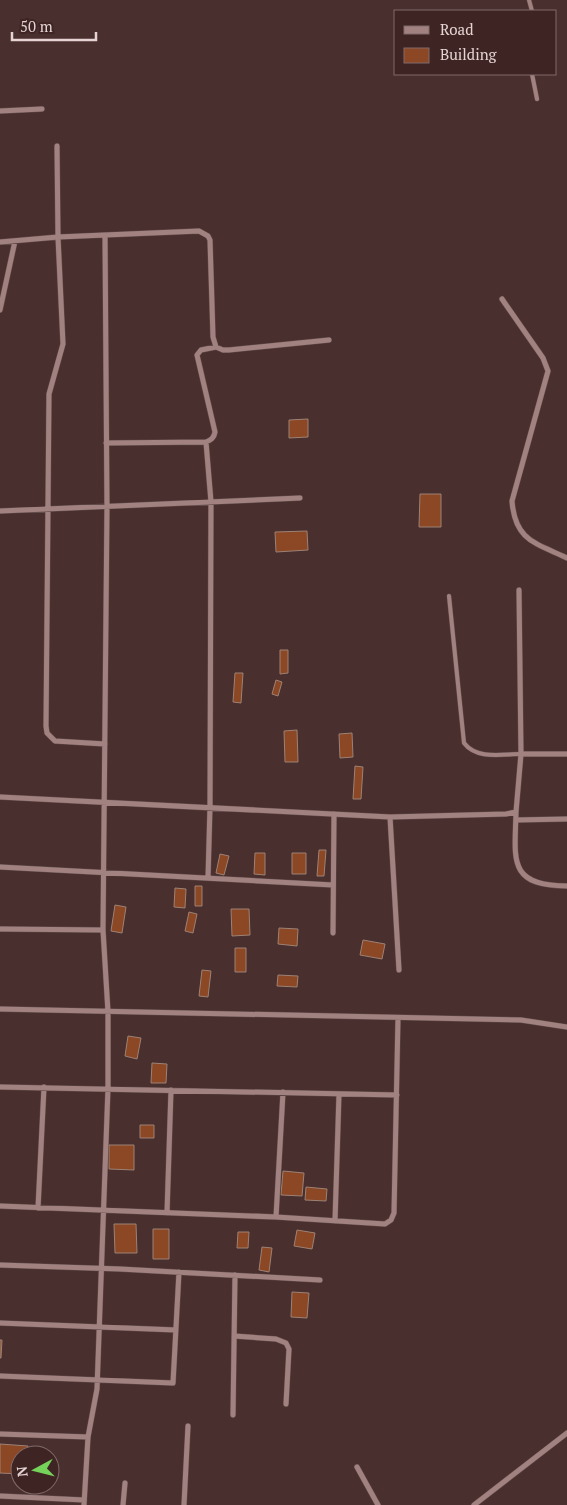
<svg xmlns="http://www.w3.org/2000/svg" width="567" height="1505" font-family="'PT Serif',serif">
<rect width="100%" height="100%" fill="#492f2e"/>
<!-- building -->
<path fill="#8c4724" stroke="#9d8275" d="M308,419v18l-19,1v-18z
M420,494h21v33h-22z
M307,531l1,19 -32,2 -1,-20z
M280,650h8v23l-8,1z
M235,673h8l-2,30 -8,-1z
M276,680l6,2 -4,14 -6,-2z
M297,730l1,32h-13l-1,-31z
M352,733l1,24 -13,1 -1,-24z
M355,766l8,1 -2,32h-8z
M319,850h7l-2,26h-7z
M255,853h10v22l-11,-1z
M292,853h14v21h-14z
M220,854l9,2 -5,19 -8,-2z
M195,886h7v20h-7z
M175,888l11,1 -1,19 -11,-1z
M115,905l11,2 -4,26 -11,-2z
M231,909h18l1,26 -18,1z
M189,912l8,2 -4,19 -8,-2z
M279,928l19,1 -1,17 -19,-2z
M363,940l22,4 -3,15 -22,-4z
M235,948h11v24h-11z
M202,970l9,1 -3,26 -9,-1z
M278,975l20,1 -1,11 -20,-1z
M128,1036l13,2 -4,21 -12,-3z
M152,1063l15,1 -1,19h-15z
M140,1125h14v13h-14z
M109,1145h25v25l-25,-1z
M283,1171l21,2 -2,23 -21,-1z
M306,1187l21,2 -1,12 -21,-1z
M114,1224h22l1,29h-22z
M153,1229h16v30h-16z
M297,1230l18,3 -3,16 -18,-3z
M238,1232h11l-1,16h-11z
M262,1247l10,1 -3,24 -10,-2z
M292,1292l17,1 -2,25 -16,-1z
M0,1340h2l-1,18h-1z
M0,1444l28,2v9h-8v19l-20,-1z"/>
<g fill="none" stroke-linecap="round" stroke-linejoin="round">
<!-- lane casing -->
<g stroke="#614c4b" stroke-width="5">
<path id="lane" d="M529,0l3,11
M532,74l5,25
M449,596l15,147c13,17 38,11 57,11"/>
</g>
<!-- street casing -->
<g stroke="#614c4b" stroke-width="6">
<path id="street" d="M0,111l42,-2
M57,146l1,91 5,107 -14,50 -3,332 1,7 8,8 50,3
M105,235l94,-4 9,5 2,4 3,97 3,10
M0,242l58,-5 47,-2 2,272 -4,423 5,82v76l-11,301 -9,48 -4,68
M502,299l41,59 5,13 -36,130c3,40 24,42 55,57
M0,310l15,-69
M206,442l5,60 -1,305 -2,71
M106,443l100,-1c5,-2 8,-4 9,-10l-18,-77 4,-5 15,-3 7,3h6l100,-10
M0,511l300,-13
M519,590l2,164
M0,797l390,20 116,-3 10,-2 5,-58h46
M516,812c-1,47 -9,74 51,74
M390,817l9,153
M516,820l51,-1
M0,867l333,18
M0,929l103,1
M333,933l1,-119
M0,1009l521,11 46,7
M0,1087l397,8
M0,1206l276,11 109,7 6,-4 3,-7 4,-195
M38,1208l6,-121
M167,1213l4,-123
M276,1217l7,-125
M335,1221l4,-127
M0,1265l120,4 200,11
M0,1323l176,7
M234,1336l42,3 10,4 3,6 -3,55
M0,1376l173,7 6,-111
M233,1415l2,-140
M0,1434l88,3
M357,1467l21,38
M0,1496l84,4
M123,1505l2,-22
M184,1505l4,-79
M474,1505l93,-72"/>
</g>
<!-- lane -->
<use href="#lane" stroke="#a18280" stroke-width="4"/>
<!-- street -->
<use href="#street" stroke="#a18280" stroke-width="5"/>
</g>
<!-- legend -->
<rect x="394" y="10" width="162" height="65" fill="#3e2524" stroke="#816b6a"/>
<rect x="404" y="26" width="25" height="8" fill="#a18280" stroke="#816b6a"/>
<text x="440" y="35" font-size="15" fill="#e5d4d3">Road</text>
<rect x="404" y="48" width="25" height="15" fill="#8c4724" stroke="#816b6a"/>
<text x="440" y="60" font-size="15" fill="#e5d4d3">Building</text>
<!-- north arrow -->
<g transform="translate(35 1470) rotate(263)"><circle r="24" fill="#3e2524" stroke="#816b6a"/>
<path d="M0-4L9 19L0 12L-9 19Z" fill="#75d25b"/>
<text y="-8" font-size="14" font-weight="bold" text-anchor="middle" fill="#e5d4d3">N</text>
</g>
<!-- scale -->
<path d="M12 32v8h84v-8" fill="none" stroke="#e5d4d3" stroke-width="2.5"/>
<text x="20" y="32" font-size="15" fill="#e5d4d3" stroke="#3e2524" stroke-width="4" paint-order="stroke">50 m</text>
</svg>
